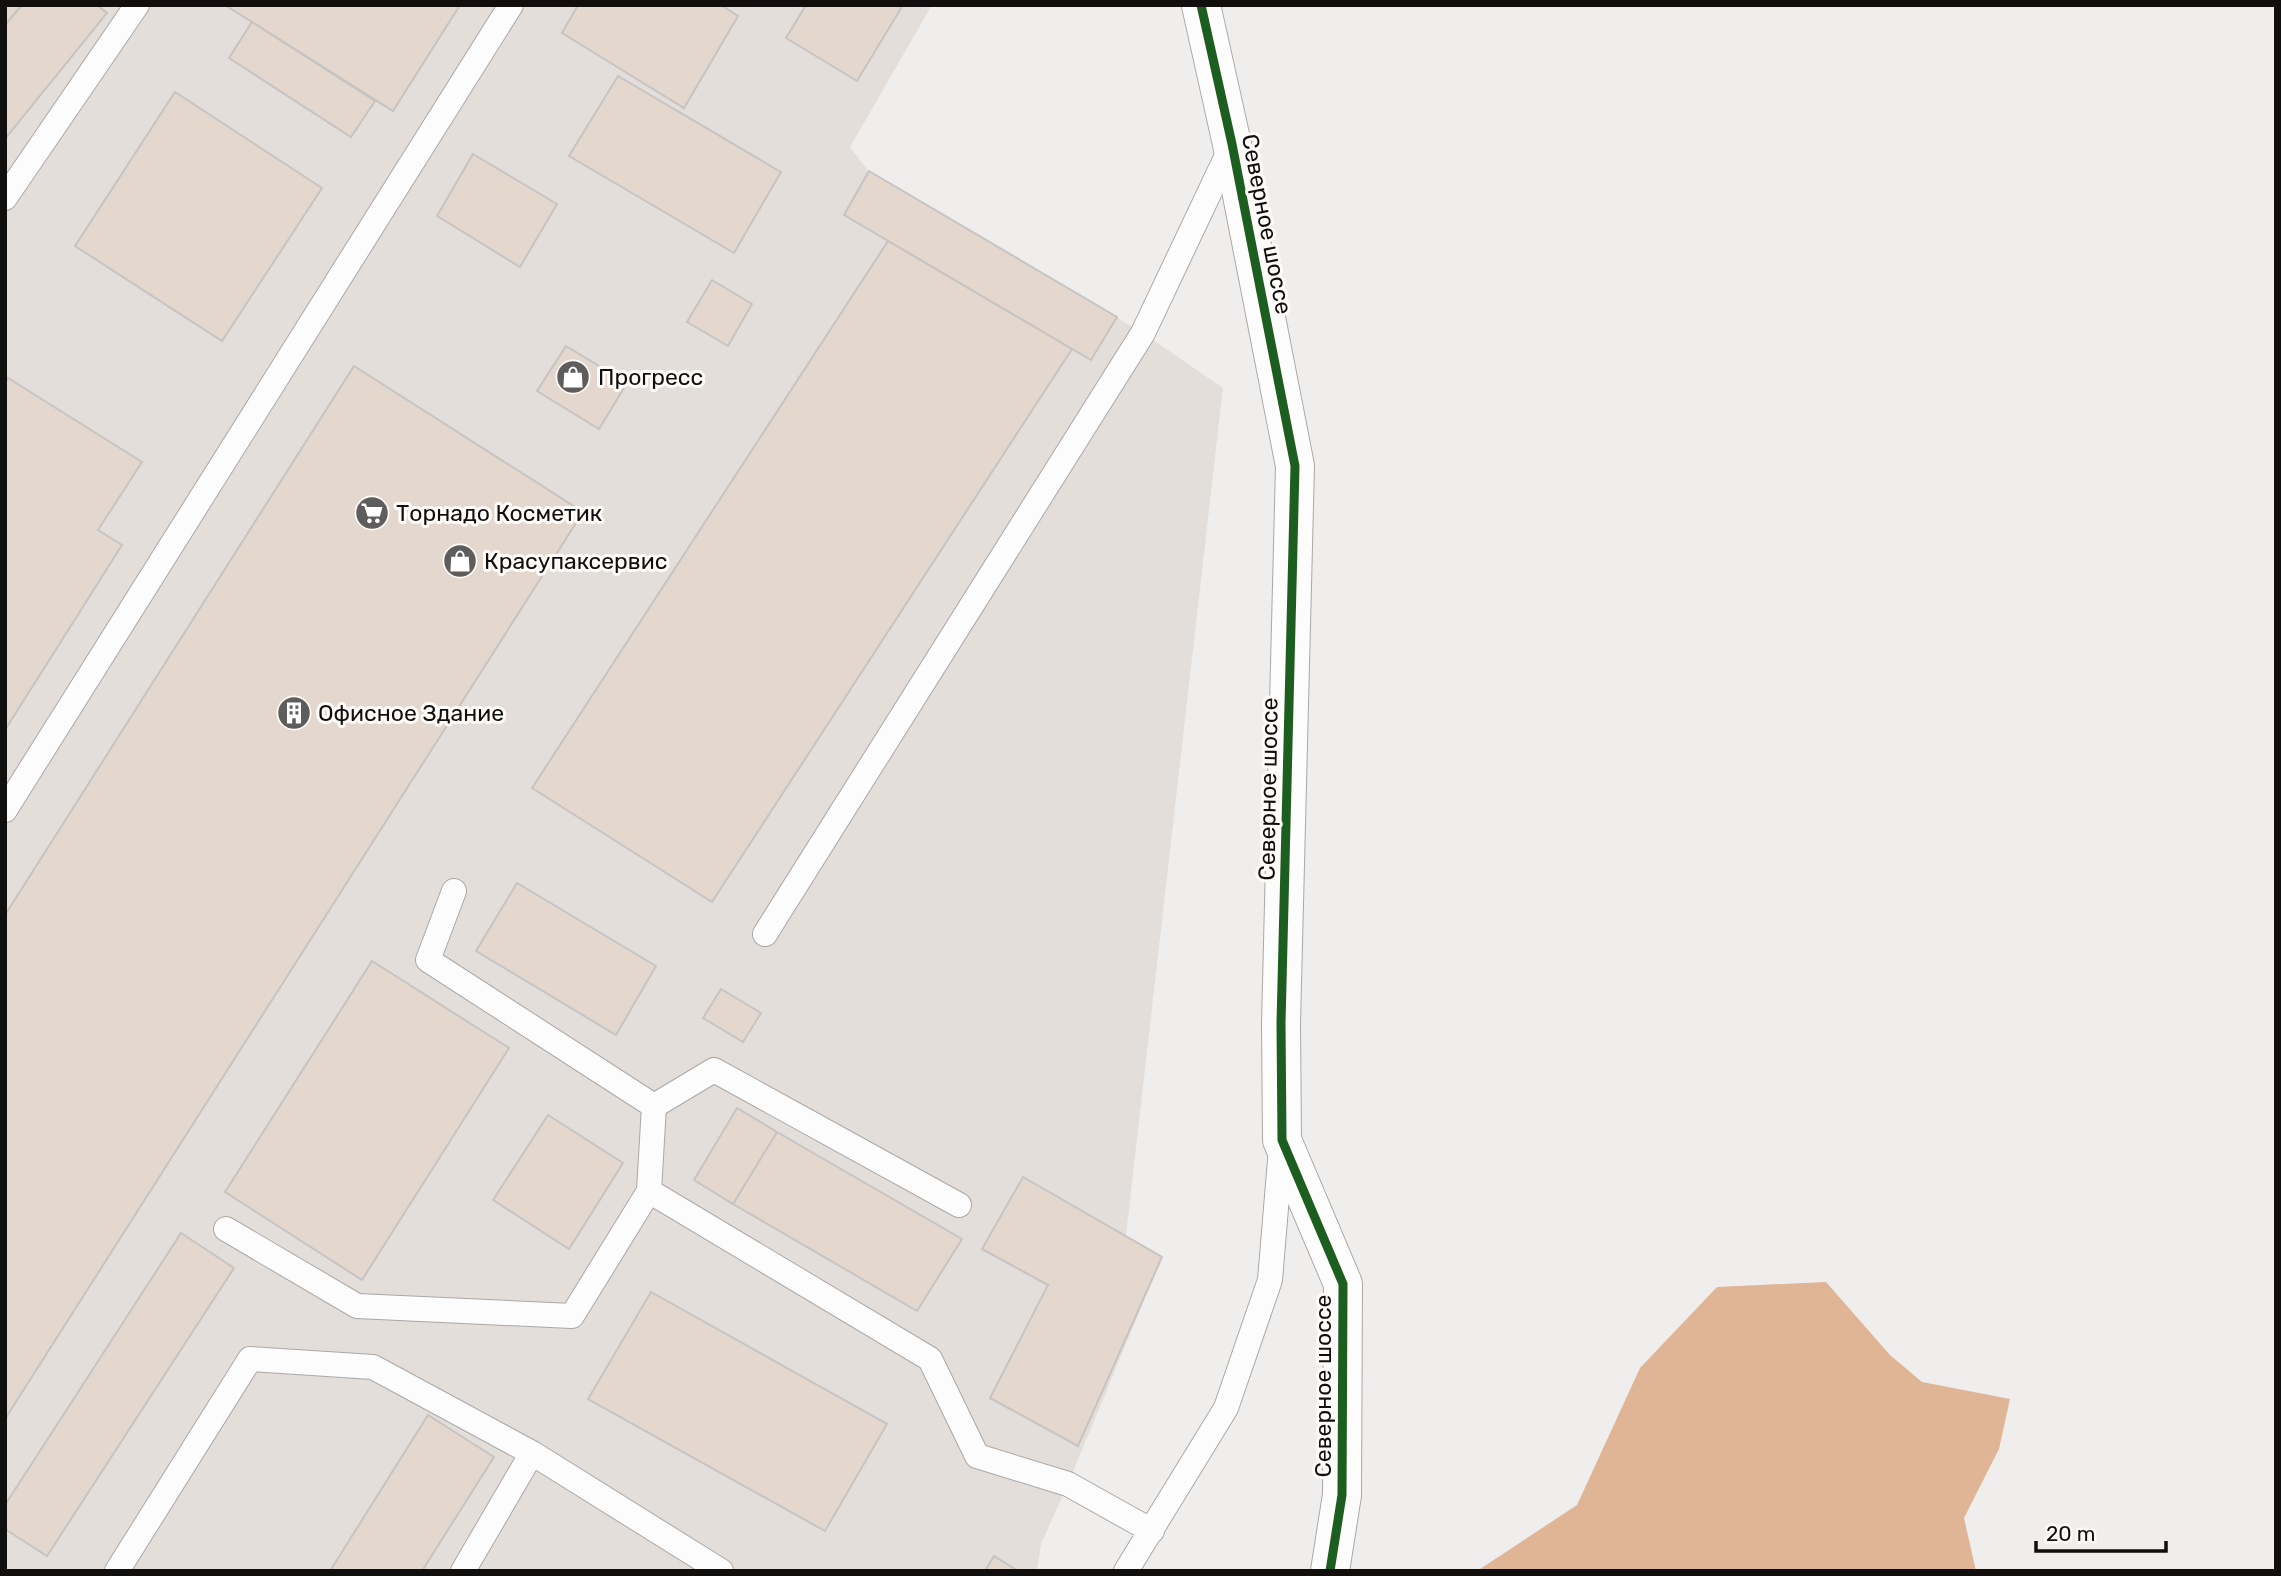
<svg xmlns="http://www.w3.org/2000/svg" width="2281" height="1576" font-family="Rubik,sans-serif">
<rect width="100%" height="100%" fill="#f0eeec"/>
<!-- built -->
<path fill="#e4deda" d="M5,5h927l-82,142 19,25 274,161 80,55 -97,847 36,22 -94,227 -27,60 -4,27h-1032z"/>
<!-- water -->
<path fill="#dfb595" d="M1826,1282l64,73 32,27 88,17 -11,50 -35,69 12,53h-499l100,-66 63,-137 77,-81z"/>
<!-- building -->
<path fill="#e4d8ce" stroke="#c5c4c3" stroke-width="2" d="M5,5h17l-17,20z
M22,5h75l10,8 -102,126v-114z
M225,5h235l-67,106z
M578,5h143l17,11 -54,92 -122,-75z
M806,5h97l-46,76 -71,-43z
M252,22l123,79 -24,36 -122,-79z
M618,76l163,96 -47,81 -165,-97z
M175,92l147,96 -100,153 -147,-95z
M473,154l84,50 -37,63 -83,-51z
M869,171l248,146 -26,43 -247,-145z
M888,241l184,108 -360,553 -180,-114z
M712,280l40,24 -24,42 -41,-24z
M566,346l61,37 -28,46 -62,-38z
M354,366l229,146 -578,907v-504z
M8,378l134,84 -44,68 24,15 -117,185v-347z
M517,883l139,83 -40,69 -140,-84z
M372,961l137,87 -147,232 -137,-88z
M721,989l40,24 -18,29 -40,-24z
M737,1108l40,24 -44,72 -39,-24z
M548,1115l75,48 -54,86 -76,-49z
M777,1132l185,107 -45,72 -184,-107z
M1023,1177l139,80 -84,189 -88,-48 58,-113 -66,-36z
M181,1233l53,35 -187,288 -42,-27v-24z
M651,1292l236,132 -62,107 -237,-132z
M428,1415l66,42 -72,114h-92z
M994,1556l24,15h-33z"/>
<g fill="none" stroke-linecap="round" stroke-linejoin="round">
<!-- lane casing -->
<g stroke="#aaa8a7" stroke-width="26">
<path id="lane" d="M5,198l132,-193
M5,810l506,-805
M454,891l-26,69 226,146
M765,934l378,-601 89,-188
M649,1191l5,-85 60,-36 245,135
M226,1229l131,77 215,10 77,-125 281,168 47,97 91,28 84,47
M117,1571l133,-212 123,8 159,86 189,118
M463,1571l69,-118
M1126,1571l100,-163 44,-128 11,-132"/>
</g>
<!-- street casing -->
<g stroke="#aaa8a7" stroke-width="40">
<path id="street" d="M1201,5l31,139 63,322 -14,557 1,117 61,144 -1,211 -12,76"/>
</g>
<!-- lane -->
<use href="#lane" stroke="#fdfcfc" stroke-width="24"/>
<!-- street -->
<use href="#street" stroke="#fdfcfc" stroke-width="38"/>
<!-- cycleway casing -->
<g stroke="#fefbf9" stroke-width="13">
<path id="cycleway" d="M1201,5l31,139 63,322 -14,557 1,117 61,144 -1,211 -12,76"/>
</g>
<!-- cycleway -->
<use href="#cycleway" stroke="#1b5e20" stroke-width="9"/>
</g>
<!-- icons -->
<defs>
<g id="shop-disc" transform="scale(1.75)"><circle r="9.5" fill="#5e5d5c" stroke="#fefbf9"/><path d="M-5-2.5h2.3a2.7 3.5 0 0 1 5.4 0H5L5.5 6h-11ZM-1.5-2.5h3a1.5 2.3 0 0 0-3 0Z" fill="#fff"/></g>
<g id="supermarket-disc" transform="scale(1.75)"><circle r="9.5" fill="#5e5d5c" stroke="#fefbf9"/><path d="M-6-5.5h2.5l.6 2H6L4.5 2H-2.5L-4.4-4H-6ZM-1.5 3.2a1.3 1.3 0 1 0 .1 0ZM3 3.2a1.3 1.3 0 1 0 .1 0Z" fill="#fff"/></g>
<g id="building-disc" transform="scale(1.75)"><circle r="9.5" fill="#5e5d5c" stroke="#fefbf9"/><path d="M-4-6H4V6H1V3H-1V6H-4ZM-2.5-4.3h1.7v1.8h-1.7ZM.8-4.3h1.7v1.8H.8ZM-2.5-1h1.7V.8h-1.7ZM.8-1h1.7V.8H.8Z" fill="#fff"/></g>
</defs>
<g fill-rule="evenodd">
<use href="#shop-disc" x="573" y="377"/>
<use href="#supermarket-disc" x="372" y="513"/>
<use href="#shop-disc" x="460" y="561"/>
<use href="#building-disc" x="294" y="713"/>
</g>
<g text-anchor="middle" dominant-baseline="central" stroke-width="6" stroke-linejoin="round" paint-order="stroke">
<!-- street labels -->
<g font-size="23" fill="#100f0e" stroke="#fefbf9">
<text transform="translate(1267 224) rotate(79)">Северное шоссе</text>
<text transform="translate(1268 789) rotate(-89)">Северное шоссе</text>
<text transform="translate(1323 1386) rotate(-90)">Северное шоссе</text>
</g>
<!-- poi labels -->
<g font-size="23" fill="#100f0e" stroke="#fefbf9" text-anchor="start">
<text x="598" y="377">Прогресс</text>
<text x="396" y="513">Торнадо Косметик</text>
<text x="484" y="561">Красупаксервис</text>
<text x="318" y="713">Офисное Здание</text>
</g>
</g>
<!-- border -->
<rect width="2281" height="1576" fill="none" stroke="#100f0e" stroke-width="14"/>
<!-- scale -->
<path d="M2036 1541v10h130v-10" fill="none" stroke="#100f0e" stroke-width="3.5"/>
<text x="2046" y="1541" font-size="21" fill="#100f0e" stroke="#fefbf9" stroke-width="5" paint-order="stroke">20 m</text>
</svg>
